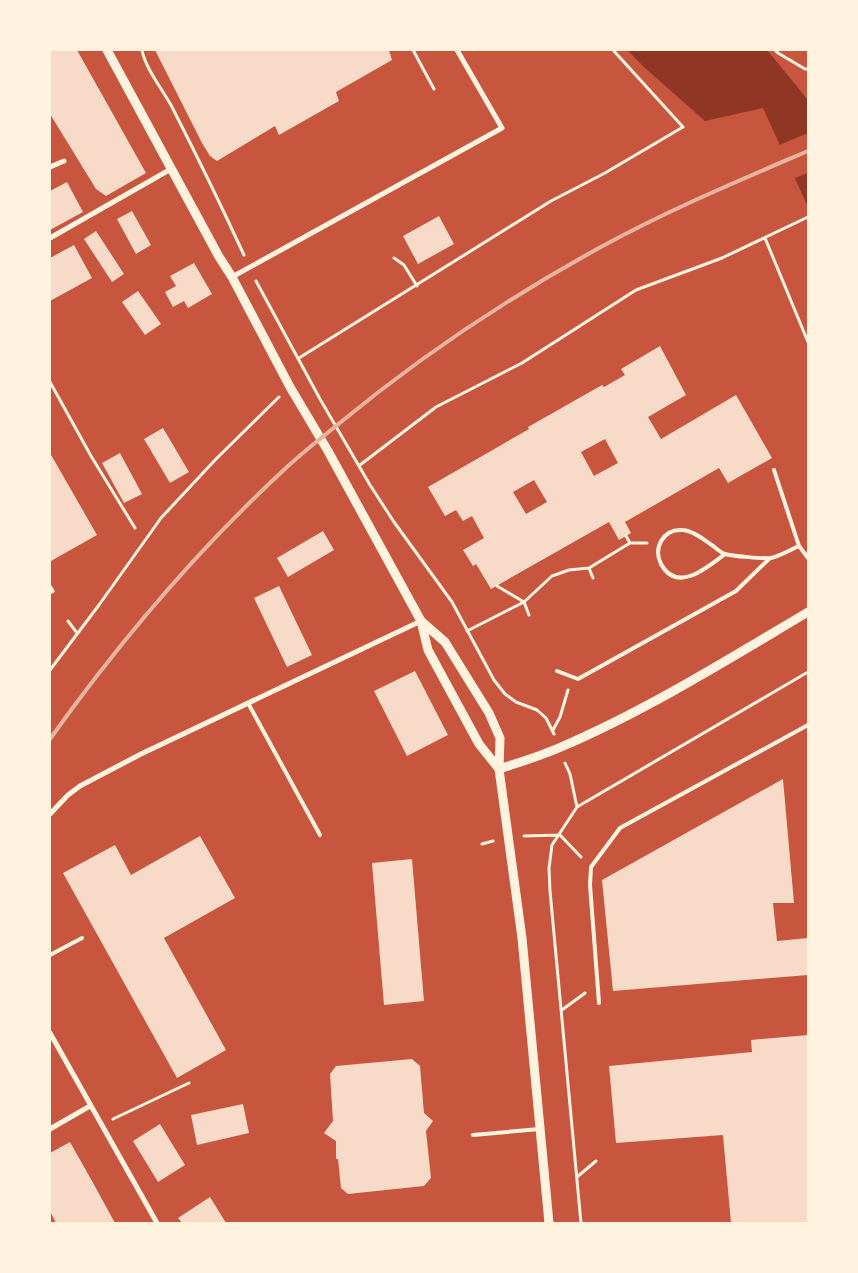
<svg xmlns="http://www.w3.org/2000/svg" width="858" height="1273" font-family="Mulish,sans-serif">
<rect width="100%" height="100%" fill="#c8553d"/>
<!-- water -->
<path fill="#8f3625" d="M627,50h140l41,50v107l-45,-99 -58,13 -60,-53z"/>
<!-- pier -->
<path fill="#c8553d" d="M808,133v40l-16,6 -15,-33z"/>
<!-- building -->
<path fill="#f7dbc8" fill-rule="evenodd" d="M50,50h27l69,123 -40,23 -10,-7 -46,-75z
M155,50h234l3,10 -56,32 3,9 -60,34 -4,-9 -58,35 -7,-5 -8,-13z
M67,182l16,30 -33,18v-39z
M132,211l19,34 -15,9 -19,-35z
M439,216l15,28 -36,20 -15,-28z
M96,231l28,43 -12,8 -28,-43z
M74,245l18,33 -42,23v-43z
M194,263l18,31 -24,14 -4,-7 -11,6 -8,-15 11,-6 -6,-10z
M138,291l23,33 -16,11 -23,-33z
M660,346l26,49 -38,22 13,22 75,-44 36,63 -44,25 -9,-15 -94,54 6,11 -12,7 -10,-18 -118,67 -15,-25 -3,2 -10,-16 21,-12 -12,-22 -9,5 -7,-11 -11,6 -17,-29 101,-58 -1,-2 74,-42 2,2 21,-12 -4,-6zM605,439l13,24 -24,13 -13,-24zM534,480l13,22 -21,12 -13,-22z
M163,428l26,44 -19,11 -26,-44z
M50,453l47,82 -46,26 -1,-2z
M120,453l22,41 -18,9 -22,-40z
M323,531l11,19 -46,27 -11,-19z
M279,586l33,69 -25,12 -33,-69z
M415,671l33,64 -41,21 -33,-65z
M783,779l11,124h-21l4,38 31,-3v37l-195,16 -11,-111z
M200,836l35,62 -71,40 62,112 -49,28 -114,-205 52,-28 16,30z
M412,859l12,142 -40,4 -12,-142z
M808,1035v188h-77l-8,-88 -107,8 -7,-77 143,-14 -1,-12z
M412,1059l8,7 4,47 9,8 -7,10 5,47 -7,8 -76,8 -7,-6 -3,-29h-2v-18l-12,-8 9,-12 -3,-47 6,-8z
M243,1104l6,29 -52,12 -6,-30z
M160,1124l25,41 -27,17 -25,-41z
M70,1142l22,39 23,42h-59l-6,-12v-58z
M210,1197l16,26h-44l-4,-5z"/>
<g fill="none" stroke-linecap="round" stroke-linejoin="round">
<!-- path -->
<path stroke="#fff3e0" stroke-width="3" d="M142,50c3,18 21,40 30,57 25,49 49,98 72,148
M413,50l21,39
M775,50l3,3 27,16h3
M765,238l43,104
M394,258l10,7 13,21
M256,281l64,118 50,86 24,37 58,80 42,78 11,14 11,8 21,8 9,8 8,16
M299,358l252,-157 54,-28 78,-46 -70,-77
M50,382l41,74 44,72
M360,465l76,-58 86,-44 114,-73 86,-32 86,-41
M626,536l4,7
M589,568l4,10
M497,586l27,16 5,13
M68,621l9,12
M467,631l57,-29 28,-26 17,-6 20,-2 41,-25h17
M50,670l49,-65 62,-87 55,-59 63,-62
M553,730l7,-13 8,-27
M565,763l5,11 7,33
M524,836l36,-1 21,22
M482,844l11,-3
M562,1010l23,-17
M113,1119l76,-36
M577,1177l19,-16
M581,1223l-31,-332 -1,-23 3,-23 25,-38 231,-135"/>
<!-- service -->
<path stroke="#fff3e0" stroke-width="4" d="M774,470l25,76
M725,554c-17,13 -48,40 -64,10 -8,-16 2,-35 21,-34 10,0 23,10 31,16 3,2 8,7 12,8 6,2 41,5 46,4 9,-2 19,-8 28,-12l9,12
M557,671l21,8 158,-88 34,-33
M248,703l72,132
M50,955l32,-17
M599,1003l-9,-118 1,-18 29,-39 188,-103
M473,1135l67,-6"/>
<!-- minor -->
<path stroke="#fff3e0" stroke-width="5" d="M50,167l14,-6
M50,238l121,-69
M232,277l270,-149 -45,-78
M50,588l2,3
M50,814l18,-19 12,-9 61,-32 280,-133
M50,1033l107,190
M50,1129l40,-23"/>
<!-- tertiary -->
<path stroke="#fff3e0" stroke-width="9" d="M107,50l111,205 14,22 58,110 38,64 93,170 7,29 51,94 20,25
M421,621l24,21 44,71 11,25 -1,31 23,169 27,285
M499,769c21,-7 42,-13 62,-22 86,-37 166,-87 247,-135"/>
<!-- rail -->
<path stroke="#e9b49f" stroke-width="4" d="M50,739c70,-98 149,-191 237,-272 16,-15 33,-28 49,-41 82,-68 170,-127 263,-178 67,-37 139,-67 209,-97"/>
</g>
<!-- border -->
<rect width="858" height="1273" fill="none" stroke="#fff3e0" stroke-width="102"/>
</svg>
